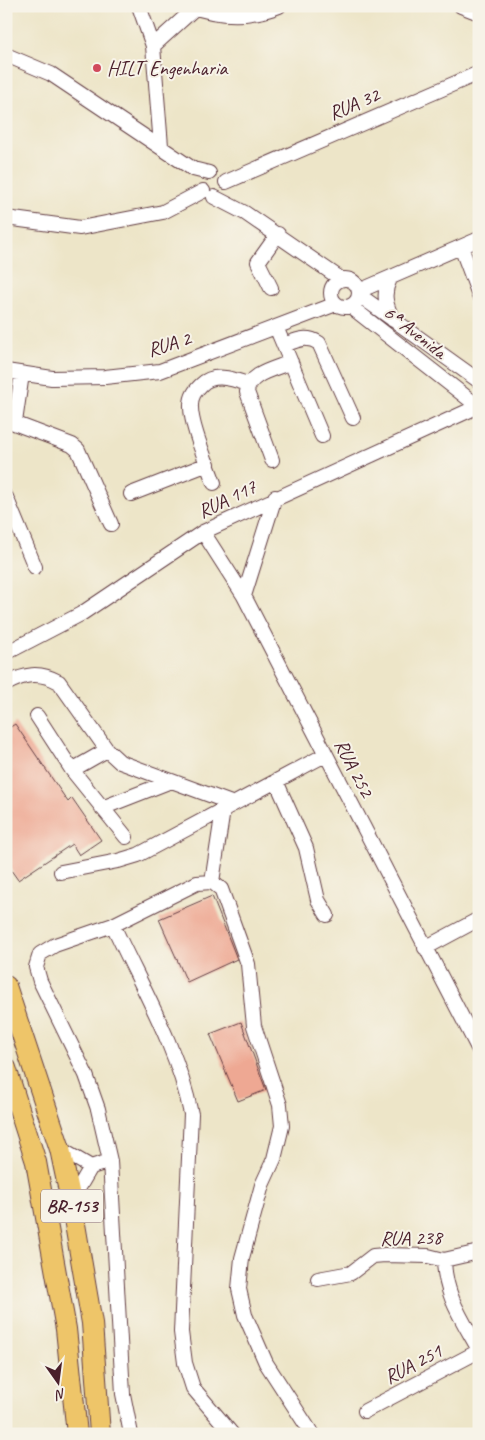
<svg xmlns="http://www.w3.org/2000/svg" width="485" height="1440" font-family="Caveat,sans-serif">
<rect width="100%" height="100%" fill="#f7f3e8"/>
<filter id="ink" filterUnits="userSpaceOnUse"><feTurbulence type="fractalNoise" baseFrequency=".02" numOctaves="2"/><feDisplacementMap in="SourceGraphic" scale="10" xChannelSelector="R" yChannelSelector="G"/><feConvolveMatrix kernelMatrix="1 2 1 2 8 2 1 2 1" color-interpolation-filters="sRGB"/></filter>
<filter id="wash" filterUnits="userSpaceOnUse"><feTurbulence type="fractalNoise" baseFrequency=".0096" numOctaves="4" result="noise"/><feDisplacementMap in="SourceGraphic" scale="20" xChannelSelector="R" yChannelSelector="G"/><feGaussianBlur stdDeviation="1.12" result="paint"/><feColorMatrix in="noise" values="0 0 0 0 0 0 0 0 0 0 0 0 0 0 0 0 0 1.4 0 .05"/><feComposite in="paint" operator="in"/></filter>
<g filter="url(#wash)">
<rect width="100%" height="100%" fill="#ede5c8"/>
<g id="blocks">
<!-- building -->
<path fill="#eea893" d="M15,724l53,78 4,-4 29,42 -22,15 -7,-11 -54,36 -12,-17v-133z
M212,896l25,63 -50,23 -28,-63z
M241,1022l25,68 -28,11 -28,-67z"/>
</g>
</g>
<g filter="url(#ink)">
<use href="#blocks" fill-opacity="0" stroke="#623d43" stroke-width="1"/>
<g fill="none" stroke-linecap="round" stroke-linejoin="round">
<!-- minor casing -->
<g stroke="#623d43" stroke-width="16">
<path id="minor" d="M139,6l14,40 8,100
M191,6c28,11 61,11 88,0
M461,6l18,7
M153,46l42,-38
M6,55l45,19 142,95 16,4
M226,182l253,-109
M214,197l31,16 96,66
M6,218l74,10 83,-16 40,-21
M461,247l18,48
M390,279c-8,15 -4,26 3,41
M331 293a14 14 0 1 1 28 0a14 14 0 1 1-28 0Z
M271,288l-13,-26 20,-28
M359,291l120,-52
M359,295l120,86
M350,306l129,101
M276,327l46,109
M284,345c13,-5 22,-10 35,-2l34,75
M6,371l46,7 53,-1 55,-6 176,-67
M6,420l66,25 6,5 33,74
M15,422l7,-48
M272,460l-25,-68c2,-19 28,-23 44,-30
M214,483c-7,-20 -24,-59 -23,-78 0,-9 4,-14 10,-20 13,-13 32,-6 47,-1
M131,494l77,-30
M6,497l29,70
M203,532l41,64 235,454
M244,596l31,-99
M6,653l75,-39 122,-82 276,-126
M6,684c19,-10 33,-13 53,-2l48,68 13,12 114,42
M37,716l35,54 54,67
M72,770l35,-20
M276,781l30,67 12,52 9,15
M102,808l69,-27
M61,872l57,-11 20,-6 187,-100
M212,882l11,-72
M113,925c28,61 65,123 78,189l-10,218 4,31 8,25 39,46
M425,948l54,-29
M60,1149l31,18
M71,1201l20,-34 19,-6
M444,1260c1,36 18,59 35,90
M318,1279l33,-6 22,-17 12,-1 43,1 16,4 35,-8
M365,1411l114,-60
M131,1434l-8,-40 -13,-233 -12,-52 -12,-34 -46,-94 -4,-14 4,-13 15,-9 58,-20 84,-42 15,-1 9,7 27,75 6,62 26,79 2,21 -8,33 -12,26 -20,73 -3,31 6,26 21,48 46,71"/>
</g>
<!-- highway casing -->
<g stroke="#623d43" stroke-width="22">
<path id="highway" d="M6,986l54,163 11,52 21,122 8,111
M6,1068l30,94 30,167 11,105"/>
</g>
<!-- minor -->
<use href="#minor" stroke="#fff" stroke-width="14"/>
<!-- highway -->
<use href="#highway" stroke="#eec569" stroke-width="20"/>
</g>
</g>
<!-- markers -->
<circle fill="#d1495b" stroke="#f7f3e8" stroke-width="2" cx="97" cy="68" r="5"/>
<g text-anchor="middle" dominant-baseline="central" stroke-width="4" stroke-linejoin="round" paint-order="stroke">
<!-- shield labels -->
<rect fill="#f7f3e8" stroke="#7e5f64" stroke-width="1" x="41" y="1189.5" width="62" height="33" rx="4"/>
<g font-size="19" font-weight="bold" fill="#4a1f2b">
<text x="72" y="1206">BR-153</text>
</g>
<!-- poi labels -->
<g font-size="20" fill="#4a1f2b" stroke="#f7f3e8" text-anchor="start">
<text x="107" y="68">HILT Engenharia</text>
</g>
<!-- street labels -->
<g font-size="20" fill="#4a1f2b" stroke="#f7f3e8">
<text transform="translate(354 104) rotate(-23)">RUA 32</text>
<text transform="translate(415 332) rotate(38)">6ª Avenida</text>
<text transform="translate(169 344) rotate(-17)">RUA 2</text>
<text transform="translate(227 499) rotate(-26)">RUA 117</text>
<text transform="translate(354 768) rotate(63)">RUA 252</text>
<text transform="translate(411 1238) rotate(-1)">RUA 238</text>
<text transform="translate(413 1364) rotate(-28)">RUA 251</text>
</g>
</g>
<!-- margin -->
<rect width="485" height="1440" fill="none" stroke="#f7f3e8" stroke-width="25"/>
<!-- north arrow -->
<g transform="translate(58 1382) rotate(166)" stroke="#f7f3e8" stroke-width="4" paint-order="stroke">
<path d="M0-4L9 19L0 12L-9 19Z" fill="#4a1f2b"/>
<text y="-8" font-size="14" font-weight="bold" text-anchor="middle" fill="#4a1f2b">N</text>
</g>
</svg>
